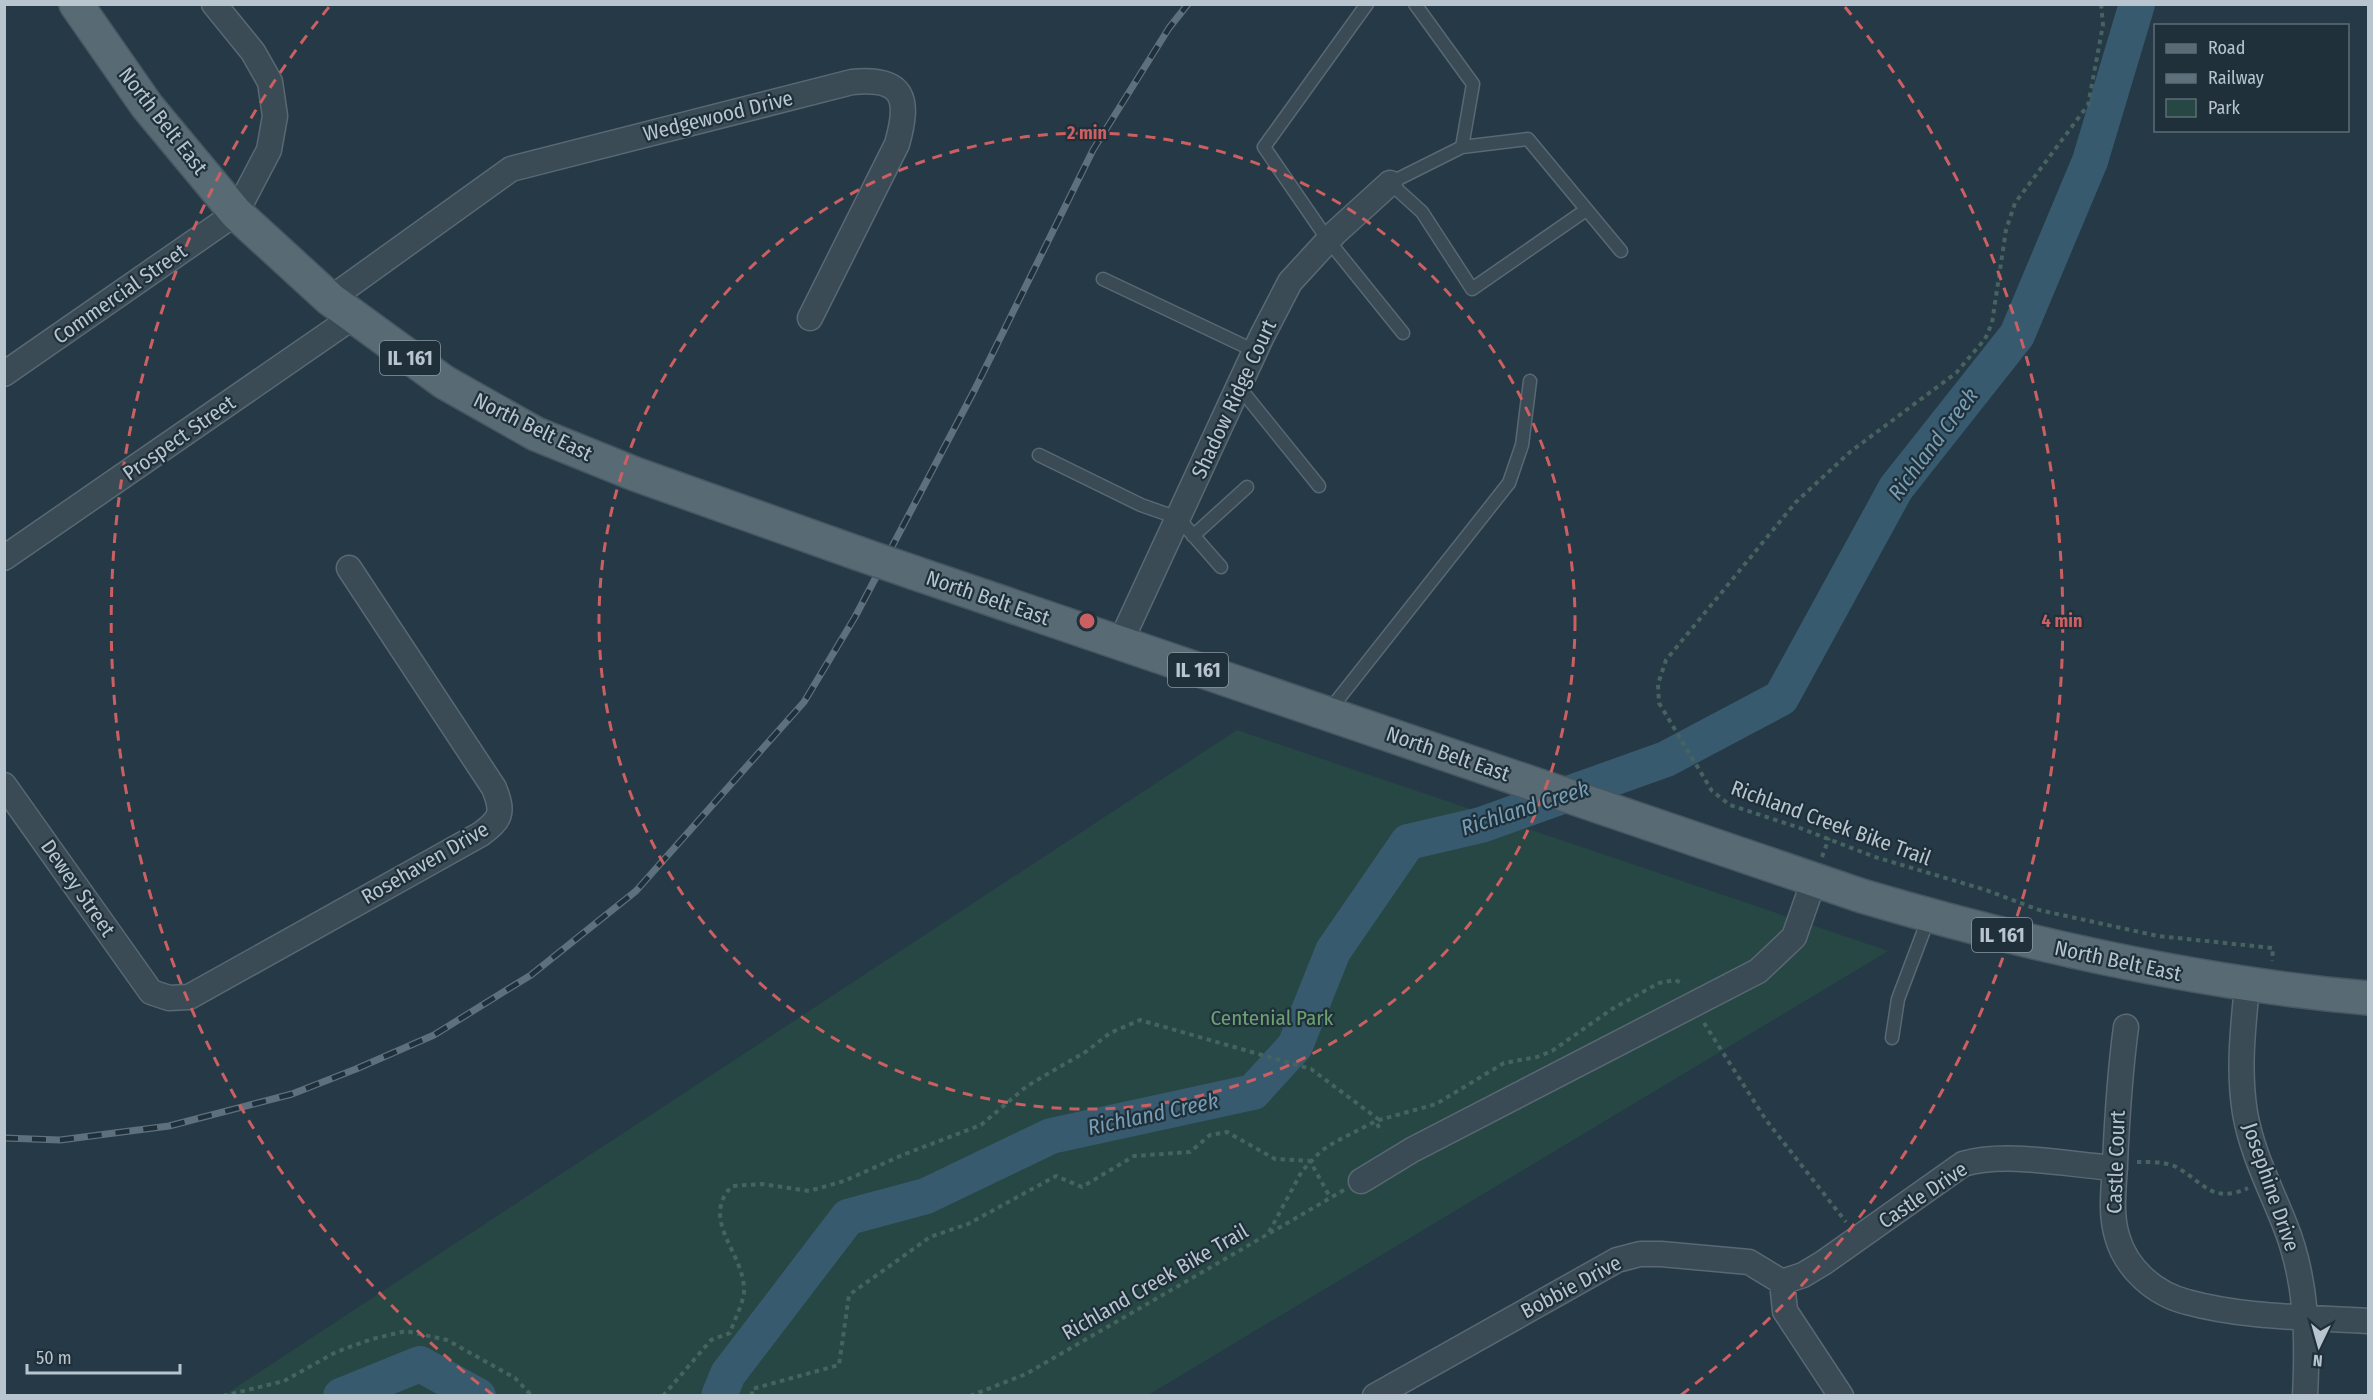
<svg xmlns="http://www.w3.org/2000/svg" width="2373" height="1400" font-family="'Fira Sans Condensed',sans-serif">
<rect width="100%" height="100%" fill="#253a46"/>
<!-- green -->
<path fill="#274744" d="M1237,730l651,221 -740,444 -925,1z"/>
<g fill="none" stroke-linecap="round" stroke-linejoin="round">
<!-- river -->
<path stroke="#385a6e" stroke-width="36" d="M341,1396l79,-32 58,32
M719,1396l9,-22 120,-157 78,-21 125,-60 202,-44 42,-46 38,-95 75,-109 73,-17 185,-66 115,-61 115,-210 121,-153 73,-174 47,-157"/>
<!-- service casing -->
<g stroke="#596873" stroke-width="15">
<path id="service" d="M1367,4l-103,143 64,93 75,93
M1415,4l58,80 -11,63
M1586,210l-114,79 -50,-77 -32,-29 72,-36 66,-8 93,112
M1103,279l152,72
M1239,387l80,99
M1039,455l102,50 37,13 43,49
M1193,536l54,-49
M1328,712l181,-229 13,-38 8,-64
M1892,1038l6,-39 31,-82"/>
</g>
<!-- minor casing -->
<g stroke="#596873" stroke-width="27">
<path id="minor" d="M330,299l181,-130 341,-87c52,-5 58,16 45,62l-87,174
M4,374l232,-161 33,-63 6,-34 -5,-34 -17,-30 -39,-48
M4,558l349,-241
M1120,643l141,-305 29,-56 45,-49 55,-50
M4,785l147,207 18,6 20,-1 292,-163c20,-15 23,-21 13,-46l-145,-220
M2247,986c-4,42 -9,84 -2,127 7,40 25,74 40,112 22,55 23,112 20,171
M2126,1027c-6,45 -9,91 -11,137 -1,23 -5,49 2,72 9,33 38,58 70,66 58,16 122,15 181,19
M1361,1181l51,-31 346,-179 36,-34 20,-57
M1782,1282l21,-7 20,-12 140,-99c43,-13 106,1 152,4
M1782,1282l3,29 56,85
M1375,1396l242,-136 23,-6h21l88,8 33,20"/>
</g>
<!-- primary casing -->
<g stroke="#475762" stroke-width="36">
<path id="primary" d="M76,4l71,102 89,107 94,86 114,83 92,52 99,40 222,79
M915,573l947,323c166,49 334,87 506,102"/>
</g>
<!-- path -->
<path stroke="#466360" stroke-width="4" stroke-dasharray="4.5 4.5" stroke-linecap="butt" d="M2101,4l2,21 -15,80 -73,98 -9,27 -14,93 -7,16 -29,34 -106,79 -54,50 -130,158 -8,24 1,19 53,88 18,14 70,23 75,29 111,33 53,20 119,26 115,12 -1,13
M1822,857l7,-19
M1704,1023l62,97 80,102
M2137,1162c13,0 29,-1 41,6 27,16 35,36 70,20
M1270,1233l74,-43
M223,1396l61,-15 52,-29 36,-13 34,-8 41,9 68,38 17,18
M663,1396l48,-56 19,-7c4,-13 15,-32 14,-45 -2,-38 -44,-68 -12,-102l30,-2 47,7 35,-10 61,-27 76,-29 46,-39 60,-35 23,-18 30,-13 171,49 67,50 -2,2 5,11
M752,1396v-7l87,-24 10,-70 81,-58 38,-13 88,-48 26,11 52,-31 56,-4 20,-17 17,-3 48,27 35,2 20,36
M970,1396l56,-22 242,-140 34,-63 19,-20 14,-9 41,-21 60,-17 68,-41 33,-6 15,-6 60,-42 47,-26 16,-3 9,4"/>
<!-- service -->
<use href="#service" stroke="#3a4b56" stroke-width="12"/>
<!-- minor -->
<use href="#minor" stroke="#3a4b56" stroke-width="24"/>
<!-- primary -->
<use href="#primary" stroke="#586b75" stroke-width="33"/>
<!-- rail casing -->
<g stroke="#5c707d" stroke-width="7">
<path id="rail" d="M4,1138l56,2 109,-14 123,-32 64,-25 78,-34 97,-60 105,-84 168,-189 51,-85 120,-228 118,-239 76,-122 19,-24"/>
</g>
<!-- rail -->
<use href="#rail" stroke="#1f303b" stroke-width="4.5" stroke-dasharray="14" stroke-linecap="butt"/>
<!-- primary-bridge casing -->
<g stroke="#475762" stroke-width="36" stroke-linecap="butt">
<path id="primary-bridge" d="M857,553l58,20"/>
</g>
<!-- primary-bridge -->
<use href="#primary-bridge" stroke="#586b75" stroke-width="33"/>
</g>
<!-- distance rings -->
<g fill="none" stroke="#cc5f62" stroke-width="3" stroke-dasharray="10 8">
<circle cx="1087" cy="621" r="488"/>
<path d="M493 1395A975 975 0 0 1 329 7M1845 7A975 975 0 0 1 1681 1395"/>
</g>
<g text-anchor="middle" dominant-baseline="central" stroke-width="4.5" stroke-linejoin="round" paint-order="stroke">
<!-- shield labels -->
<g fill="#1f303b" stroke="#8a98a3" stroke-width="1.5">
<rect x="380" y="341" width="60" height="34" rx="4.5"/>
<rect x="1168" y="653" width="60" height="34" rx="4.5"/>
<rect x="1972" y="918" width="60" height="34" rx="4.5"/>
</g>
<g font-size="20" font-weight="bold" fill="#b8c5cf">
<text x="410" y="358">IL 161</text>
<text x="1198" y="670">IL 161</text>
<text x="2002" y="935">IL 161</text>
</g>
<!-- street labels -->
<g font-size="21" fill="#b8c5cf" stroke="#1f303b">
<text transform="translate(718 116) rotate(-14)">Wedgewood Drive</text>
<text transform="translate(163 121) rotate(52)">North Belt East</text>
<text transform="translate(120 294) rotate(-35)">Commercial Street</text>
<text transform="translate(1234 399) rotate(-65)">Shadow Ridge Court</text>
<text transform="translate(533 427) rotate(26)">North Belt East</text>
<text transform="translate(179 438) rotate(-35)">Prospect Street</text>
<text transform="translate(988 598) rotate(19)">North Belt East</text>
<text transform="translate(1448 754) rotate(19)">North Belt East</text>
<text transform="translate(1831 823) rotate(20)">Richland Creek Bike Trail</text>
<text transform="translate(425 863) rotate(-30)">Rosehaven Drive</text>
<text transform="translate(78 888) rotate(55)">Dewey Street</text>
<text transform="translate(2118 961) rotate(12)">North Belt East</text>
<text transform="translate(2116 1162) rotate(-88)">Castle Court</text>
<text transform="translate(2271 1187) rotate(71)">Josephine Drive</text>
<text transform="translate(1923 1195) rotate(-34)">Castle Drive</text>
<text transform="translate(1155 1282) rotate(-30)">Richland Creek Bike Trail</text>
<text transform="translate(1571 1287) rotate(-28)">Bobbie Drive</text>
</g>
<!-- park labels -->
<g font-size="21" fill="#6da26e" stroke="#1f303b">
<text x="1272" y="1018">Centenial Park</text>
</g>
<!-- water labels -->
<g font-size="22" font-style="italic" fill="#769db4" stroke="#1f303b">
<text transform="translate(1933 444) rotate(-53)">Richland Creek</text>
<text transform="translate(1525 808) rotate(-18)">Richland Creek</text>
<text transform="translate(1153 1114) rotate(-12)">Richland Creek</text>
</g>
</g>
<circle cx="1087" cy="621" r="9" fill="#cc5f62" stroke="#1f303b" stroke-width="3"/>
<g font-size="18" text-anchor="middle" font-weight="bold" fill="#cc5f62" stroke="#1f303b" stroke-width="4.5" stroke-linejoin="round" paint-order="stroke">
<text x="1087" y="139">2 min</text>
<text x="2062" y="627">4 min</text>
</g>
<!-- border -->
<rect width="2373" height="1400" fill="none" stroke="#b8c5cf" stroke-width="12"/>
<!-- legend -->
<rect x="2154" y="24" width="195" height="108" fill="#1f303b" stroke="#5c6c76" stroke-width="1.5"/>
<rect x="2166" y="44" width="30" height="9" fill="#586b75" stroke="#5c6c76" stroke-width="1.5"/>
<text x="2208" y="54" font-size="18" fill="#b8c5cf">Road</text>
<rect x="2166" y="74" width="30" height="9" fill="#5c707d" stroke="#5c6c76" stroke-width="1.5"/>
<text x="2208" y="84" font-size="18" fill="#b8c5cf">Railway</text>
<rect x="2166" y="99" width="30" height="18" fill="#274744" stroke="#5c6c76" stroke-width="1.5"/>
<text x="2208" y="114" font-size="18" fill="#b8c5cf">Park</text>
<!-- north arrow -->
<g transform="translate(2319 1346) rotate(185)" stroke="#1f303b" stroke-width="4.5" paint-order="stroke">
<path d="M0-4.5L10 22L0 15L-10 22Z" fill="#b8c5cf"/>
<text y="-9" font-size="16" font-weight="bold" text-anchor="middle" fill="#b8c5cf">N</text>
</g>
<!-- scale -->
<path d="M27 1364v9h153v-9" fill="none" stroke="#b8c5cf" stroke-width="3"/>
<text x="36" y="1364" font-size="18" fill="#b8c5cf" stroke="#1f303b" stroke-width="4.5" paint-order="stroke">50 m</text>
</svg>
